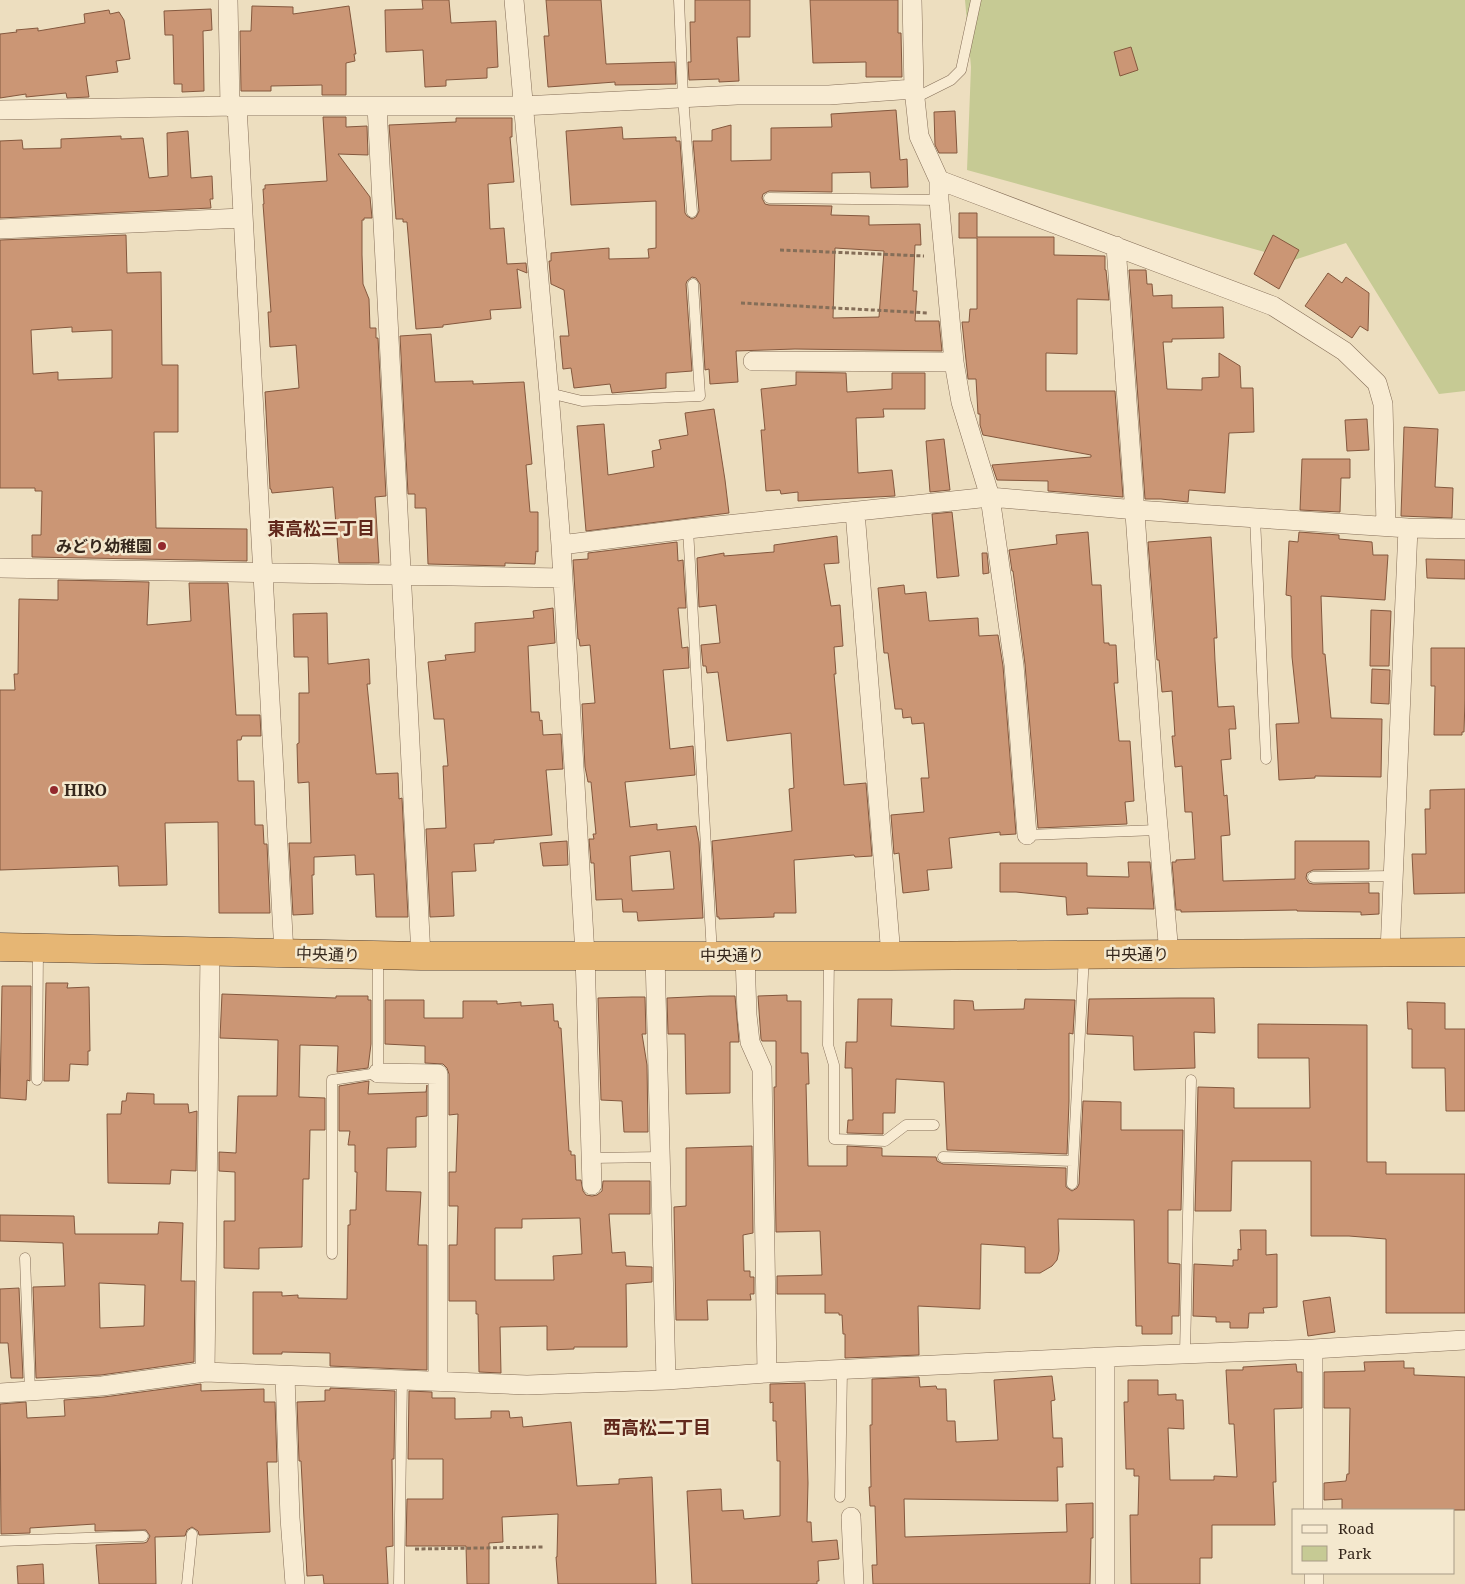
<svg xmlns="http://www.w3.org/2000/svg" width="1465" height="1584" font-family="'Noto Serif','Noto Sans JP',serif">
<rect width="100%" height="100%" fill="#eddebf"/>
<!-- green -->
<path fill="#c6ca94" d="M965,0h500v391l-26,3 -93,-151 -52,17 -327,-90 4,-103z"/>
<!-- building -->
<path fill="#cb9675" stroke="#84583e" fill-rule="evenodd" d="M422,0h27l2,23 45,-2 2,46 -11,1v10l-41,2v6l-21,1 -2,-37 -37,2 -1,-42 38,-1z
M546,0h55l5,64 69,-2 1,22 -61,1v-3l-67,5 -4,-51h5z
M695,0h55v37h-13l2,44 -20,1v-3l-30,1 -1,-18h3l-1,-40h5z
M810,0h88v33h3l1,44h-36v-15l-53,1z
M252,6l41,1v7l56,-8 7,48h-2l1,7 -9,2v32h-24v-10l-51,1v5h-30l-1,-60h11z
M211,9l1,21 -9,1 1,60 -22,1v-8h-8l-1,-49h-8l-1,-24z
M109,10l1,4 9,-2 5,8 6,39 -14,2 2,11 -32,4 3,21 -22,1 -1,-5 -40,4v-3l-26,4v-64l17,-2 -1,-2 22,-2v3l47,-8 -1,-9z
M1131,47l7,23 -18,6 -6,-24z
M896,110l4,50 7,-1 1,28 -37,1 -1,-16 -38,1v19l-63,-1 -6,3 -1,4 3,6 4,1 63,1 -1,9 38,1v9l51,-1 1,21h-6l-2,46h4l-2,30h24l3,30 -147,-2 -59,2 2,31 -28,2 -1,-15 -4,1 -5,-86 -4,-6 -4,-1 -5,4 -1,3 6,87 -26,2v15l-54,5 -2,-9 -36,4 -3,-20 -8,1 -3,-33h9l-5,-46 -13,-6 -2,-23h2v-8l58,-5v11l40,-1 -1,-9 8,-1v-47l-85,4 -5,-74 56,-4 1,12 53,-2v4h4l5,72 2,3 5,3 4,-2 3,-6 -6,-70h19v-11l19,-5v36l40,-1v-32l61,-1 -1,-13zM835,248l49,3 -5,66 -46,1z
M955,111l2,42h-18l-4,-8 -1,-33z
M323,117h23v10l21,-1 1,29 -30,-1 32,43 2,21h-8v2h-2v35l1,29 6,15 1,29h6v10h2l8,158 -11,1 4,66h-40l-6,-76 -61,6 -1,-4h-1l-5,-97 34,-4 -3,-43 -26,2 -2,-35h3l-8,-108h1l-1,-15h2v-4l62,-4z
M456,118h56v19h-2l4,45 -26,2 2,45 14,-1 3,36 19,-1 1,10 -10,-4 4,39 -31,2 1,9 -48,6v2l-27,2 -9,-107h-4v-3h-7l-7,-94 67,-3z
M188,131l3,47 21,-2 1,23h-3l1,9 -211,10v-77l22,-1 1,9 38,-1v-9l60,-3v3l22,-1 6,40 19,-2 -1,-43z
M959,213h18v24h77v18l51,1v14h1l3,30 -32,-1v55l-31,-1v38h69l8,106 -75,-6v-10l-51,-1 -5,-15 99,-8v-2l-108,-20 -3,-10v-11h-2l-2,-35h-8l-6,-57h7l1,-13h7v-71h-18z
M126,235l1,38 34,-1 1,93h16v67h-24l2,96 91,1v32l-215,-4v-22h9l1,-44h-7v-3h-35v-248zM72,327v5l40,-2v48l-54,2v-8l-25,2 -2,-44z
M1273,235l26,15 -20,39 -25,-15z
M1129,270h17l1,14h5l1,12 19,-1v13l51,-1 1,31 -52,1v3h-9l4,47 35,1v-12l17,-1v-24l21,13 1,22h12l1,44 -25,1 -4,60 -36,-3 -1,12 -27,-3h-16z
M1328,273l14,10 4,-6 23,16 -1,38 -8,-5 -8,12 -47,-32z
M431,334l4,48 38,-1v3l51,-2 8,82 -6,1 4,47h8v40l-2,-1 -1,13 -30,-1v3l-77,-2 -2,-56h-11v-14h-7l-8,-158z
M796,372l50,1 1,19 45,-3v-16h33v36h-42l1,8 -28,1 2,55 34,-3 3,26 -97,5v-9l-17,2 -1,-4 -14,1 -5,-61h4l-4,-41 35,-4z
M714,409l11,71 4,33 -143,18 -9,-105 27,-2 4,51 46,-8 -2,-16 9,-2 -2,-9 29,-5 -3,-22z
M1367,419l2,31 -22,1 -2,-31z
M1404,427l34,2 -3,58 18,1 -1,30 -51,-2z
M944,439l6,51 -20,2 -4,-51z
M1302,459h48v19h-9l-1,34 -40,-2z
M952,512l7,64 -22,2 -5,-64z
M1088,532l4,53h9l3,58h5v2h7l2,38h-4l5,58h11l4,60 -9,1 2,22 -89,4 -13,-164 -12,-93h-1l-3,-21 48,-6 -1,-9z
M1299,532l40,3v4l33,3 1,13h15l-3,45 -64,-4 2,58h2l6,64 51,1 -1,58 -66,-1v2l-36,2 -3,-56 23,-1 -7,-66 -1,-61 -5,-1 3,-54 9,1z
M837,536l2,27 -15,1 7,42 9,-1 3,41 -9,1 2,27h-2l10,111 22,-2 6,73 -17,1 -1,-2 -60,5 2,53h-22v4l-55,2v-2h-2l-5,-76 80,-10 -3,-42 5,-1 -3,-55 -64,8 -9,-69 -11,1 -1,-7h-3l-2,-21 19,-2 -4,-38 -17,2 -2,-49 27,-5v3l50,-4v-7z
M1211,537l6,101h-3l1,23 3,46 16,-1 2,23h-7l2,30 -10,1 3,36 3,-1 3,40 -9,1 2,45 72,-2v-38h74v28l-56,1 -6,3 -1,5 3,5 4,1 56,-1v10h10v21l-18,1v-3l-64,-1v-1l-116,2v-2h-5l-4,-48h4v-2l19,-1 -3,-47h-7l-3,-46 -7,1 -3,-31h3l-3,-45 -10,1 -3,-32h-2l-9,-118z
M677,542l1,19 5,-1 3,48h-8l4,40 6,-1 1,21 -26,2 7,79 23,-3 2,29 -70,7 5,45 27,-3v6l39,-4 3,16 4,76 -65,3 -1,-9h-14l-1,-13 -26,1 -2,-37h-3l-2,-24h5l-1,-5h3l-5,-52h-3l-3,-15 -3,-63 13,-1 -5,-58 -10,1 -1,-7h-1l-5,-79 15,-1v-6zM670,851l4,38 -42,2 -2,-35z
M982,553h5l2,20 -6,1z
M1426,559l39,1v19l-38,-1z
M58,580l91,2 -2,43 44,-4 -2,-38h39l8,132h24l1,21h-19l-1,4h-4l1,41h16l1,44h8l1,19h3l3,69h-51l-1,-91 -53,1 2,62 -48,1 -1,-20 -118,4v-180h15l-1,-16h4l1,-75 39,1z
M904,585l1,9 21,-2 3,29 49,-3 1,18 19,-1 5,31 13,168 -16,1v-3l-51,6 3,30 -25,2 2,20 -26,3 -4,-40 -5,1 -3,-39 33,-3 -3,-34h8l-5,-55 -12,1 -1,-7 -8,1 -1,-9h-7l-7,-56h-4l-6,-65z
M553,608l2,35 -27,3 3,66h8l1,9 2,-1 1,15 18,-1 2,35 -17,1 6,65 -58,5v3l-20,1 2,27 -24,1 2,44 -24,1 -4,-88 20,-1 -3,-62h5l-4,-47h-10l-6,-57 18,-2 -1,-5 30,-3v-29l59,-5 -1,-7z
M1371,610l20,1 -2,55h-19z
M327,613l1,51 41,-5 1,25h-3l9,90 22,-1 1,26 3,-1 6,119h-32l-2,-43 -18,1 -1,-20 -41,2v18h-2l1,39 -20,1 -4,-72h22l-2,-61 -11,1 -1,-39 2,-1v-50h10l-1,-36h-14l-1,-43z
M1431,648h34v51l-1,33h-2v3h-28l1,-49h-4z
M1372,669l18,1 -1,34 -18,-1z
M1465,789v104l-51,1 -2,-40h14l-1,-45h5v-19z
M567,841l1,24 -25,1 -3,-23z
M1128,862h22l4,47 -67,-1 1,6 -21,1 -1,-18 -50,-5h-16v-29h87v13l42,1z
M46,983h22l-1,5 22,-1 1,64h-2v14l-18,-1 -1,17h-25z
M2,986h29l-1,95 -3,-1 -1,20 -26,-2z
M222,994l114,4v-2h32v4h3v44l-3,24 -31,4 1,-26 -38,-1 -1,52 26,1v32h-15l-1,49h-6l-1,68 -43,1v21l-35,-1v-47h11v-49l-16,-1v-19l17,1 2,-57h39l1,-56 -58,-2z
M787,995v6h14v52h7l1,31h-3l2,82h39v-20l35,2v8l54,1 1,4 6,3 123,4v19l6,4 5,-3 2,-4 4,-83 38,1v28h62l-2,80h-13v53l12,1 -1,52h-7v18h-30v-8h-6l-2,-106 -76,-1 1,32 -2,9 -5,6 -12,7h-15v-26l-44,-3 -1,65 -62,-3 1,49 -74,3v-24h-2l-1,-19h-3v-2h-14v-19h-48v-18l45,-1 -2,-44 -44,1 -2,-145h2v-46h-14l-1,-2 -3,-43z
M710,996h25l4,46h-9v51l-44,1 -1,-60h-17l-1,-36z
M632,997h13l1,37h-4l5,31 1,67h-24l-2,-31 -21,-1 -3,-102z
M1179,998h35l1,35 -21,-1 1,36 -61,2 -1,-34 -46,-2 2,-35z
M858,999h34l-1,27 63,3v-29l19,1 1,9 50,-1 1,-10 50,1 -2,34 -4,-1v68l-2,53 -120,-4 -3,-68 -48,-3 -1,34h-12v21l-36,-1 1,-13h5l-1,-52h-7l1,-26h11z
M385,1000h39v18h39v-17h34v3l24,-2v4l32,-2 1,17h4l1,7h2l8,123h2v4h4l1,25h5l2,11 3,4 6,1 5,-1 5,-4 1,-10h47v33h-41l3,39 13,-1 1,14 26,1v15l-26,2 1,63h-53v2l-27,1v-24l-47,1 1,46 -22,-1 -1,-58h-2v-13h-27v-56h8l1,-39h-9v-34h7l2,-58 -9,1v-41l-2,-6 -4,-4 -18,-1v-17l-40,-2zM580,1218l2,36 -29,2 1,24h-59v-52h27v-9z
M1407,1002l38,1v26h20v82h-19l-1,-43h-33v-39h-4z
M1258,1024l109,1v137h19v12h79v139h-79v-74l-37,-3h-38v-75h-79l-1,50h-36l3,-124 36,1v20h76l-1,-50h-51z
M369,1081l-1,13 58,-2 1,-7v31l-11,1v30l-29,1 -1,43 35,1 -3,53h9v125l-97,-4v-13l-48,-1v2h-29v-62h29v4l16,-1v3l49,1 1,-74h2v-15h6l1,-38h-2v-27h-7l2,-14h-11v-45z
M127,1093l27,1v10h34l1,9 8,-2 -1,60 -25,-1 -1,14 -62,-1 -1,-69h14l1,-13h4z
M752,1146l1,87 -10,2 1,36h6v6h4v17h-4l1,6h-44l1,20h-32l-2,-113 12,-1v-58z
M0,1215l74,1 1,18h83l1,-12 24,1 -2,58h14l-1,81 -93,13 -65,3 -3,-91 32,-1 -2,-43 -63,-2zM99,1283l46,2 -1,41 -44,2z
M1240,1230h26v25l11,-1v53l-14,1 1,5h-15l-1,15h-18v-6h-14v-5l-23,-1 1,-52 39,2v-6h5v-11l3,1z
M19,1288l4,90h-12l-3,-35h-8v-54z
M1330,1297l5,35 -27,4 -5,-35z
M1404,1361v7h10v7l51,2v133h-123v-11l-18,1v-17l22,-2 1,-7h2l1,-66h-26v-36l41,-1 -1,-9z
M1296,1364l1,8h5v36l-28,1 2,73h-3l2,43h-63v33h-12v26h-69l-1,-69h8l1,-39h-5v-7h-8l-2,-67h4v-22h30v15l18,-1v6h7l1,29 -16,-1 2,52h44v-4l23,1 -3,-53h-5l-3,-54h17v-3z
M1052,1376l3,24 -4,1 2,37h9l1,29h-6l1,34 -154,-2 1,38 162,-5 -1,-28 27,-1v35h-2l-1,46h-217l-1,-19h5l-2,-59h-5l-1,-19h2l-1,-62h2v-46l47,-2 1,10 16,-1 1,3h9l1,32h8l1,21 42,-2 -4,-60z
M805,1383l3,100 -1,39h4l1,20 25,-2 2,19 -21,2 1,20h-2v3h-125l-5,-93 34,-2 1,22 21,-1 1,9 36,-3v-55h-3l-1,-40h-3v-19l-3,1v-19z
M201,1384v7l63,-2v13h11l2,60h-10l3,70 -71,3 -1,-4 -6,-4 -5,3 -2,6 -30,1 1,47h-57l-3,-39 48,-2 3,-1 3,-6 -4,-6 -51,1v-7l-65,4v5l-29,1 -1,-130 26,-2 1,16 38,-2 -1,-16 40,-3z
M330,1388l65,3 -1,68h-2l1,87 -7,1 2,37h-64l-1,-9 -16,1 -6,-115h-2l-2,-59 28,-1v-11h5z
M409,1391l23,1v6h23v21l36,-1v-7h18l1,7 12,-1 1,10 48,-5 6,64 42,-2v-5l33,-2 4,107h-98l-2,-27h1l1,-43 -56,3 1,25 -14,1v41h-22l-1,-38h-60l1,-47h36v-40h-35z
M43,1564l1,20h-26l-1,-18z"/>
<g fill="none" stroke-linecap="round" stroke-linejoin="round">
<!-- service casing -->
<g stroke="#856e58" stroke-width="11">
<path id="service" d="M679,0l4,97 9,115
M915,98l36,-18 10,-10 15,-70
M769,198l170,2
M549,393l33,8 118,-5 -7,-112
M1255,518l11,241
M688,529l24,425
M1027,835l130,-5
M1313,877l80,-1
M829,956l-1,89 6,20v74l51,2 21,-16h28
M37,1080l1,-131
M943,1157l130,4
M591,1158l70,-1
M1072,1184l12,-229
M332,1254v-174l46,-7v-117
M25,1258l5,133
M1185,1353l6,-273
M840,1497l2,-127
M0,1541l143,-5
M187,1584l5,-50
M399,1584l3,-204"/>
</g>
<!-- minor casing -->
<g stroke="#856e58" stroke-width="20">
<path id="minor" d="M228,0l2,107
M514,0l35,393 12,152 24,410 7,230
M912,0l2,89 5,47 20,44 334,126 71,45 33,32 6,21 3,122
M237,106l47,847
M377,106l44,850
M0,110l237,-4h285l215,-11h92l85,-6
M0,229l242,-11
M1116,246l38,535 15,173
M753,361l201,1 -15,-162v-20
M954,362l7,40 29,95 24,168 13,170
M855,512l36,444
M561,545l127,-16 302,-32 146,13 272,18 57,1
M0,568l562,10
M1390,952l18,-424
M655,955l11,425
M745,955l2,60 3,27 12,27 5,304
M378,1073l60,1v307
M1313,1349v161
M1105,1357v227
M205,1372l5,-421
M285,1376l5,142 5,66
M0,1393l102,-7 103,-14 322,13 139,-5 101,-7 338,-16 208,-8 152,-9
M851,1517l3,67
M1314,1573v11"/>
</g>
<!-- trunk casing -->
<g stroke="#533d2c" stroke-width="29">
<path id="trunk" d="M0,947l421,9h470l574,-4"/>
</g>
<!-- path -->
<path stroke="#856e58" stroke-width="3" stroke-dasharray="4 2.5" stroke-linecap="butt" d="M780,250l144,6
M741,303l188,10
M415,1549l128,-2"/>
<!-- service -->
<use href="#service" stroke="#f8ebd2" stroke-width="10"/>
<!-- minor -->
<use href="#minor" stroke="#f8ebd2" stroke-width="19"/>
<!-- trunk -->
<use href="#trunk" stroke="#e6b674" stroke-width="28"/>
</g>
<!-- markers -->
<g fill="#93292d" stroke="#f4e8ce" stroke-width="2">
<circle cx="162" cy="546" r="5"/>
<circle cx="54" cy="790" r="5"/>
</g>
<g text-anchor="middle" dominant-baseline="central" stroke-width="5" stroke-linejoin="round" paint-order="stroke">
<!-- poi labels -->
<g font-size="16" font-weight="bold" fill="#35271c" stroke="#f4e8ce" text-anchor="end">
<text x="152" y="546">みどり幼稚園</text>
<text x="64" y="790" text-anchor="start">HIRO</text>
</g>
<!-- street labels -->
<g font-size="16" fill="#35271c" stroke="#f4e8ce">
<text transform="translate(328 954) rotate(2)">中央通り</text>
<text x="1137" y="954">中央通り</text>
<text x="732" y="955">中央通り</text>
</g>
<!-- neighbourhood labels -->
<g font-size="18" font-weight="bold" fill="#61281c" stroke="#f4e8ce">
<text x="321" y="528">東高松三丁目</text>
<text x="657" y="1427">西高松二丁目</text>
</g>
</g>
<!-- legend -->
<rect x="1292" y="1509" width="162" height="65" fill="#f4e8ce" stroke="#a89b87"/>
<rect x="1302" y="1525" width="25" height="8" fill="#f8ebd2" stroke="#a89b87"/>
<text x="1338" y="1534" font-size="15" fill="#35271c">Road</text>
<rect x="1302" y="1546" width="25" height="15" fill="#c6ca94" stroke="#a89b87"/>
<text x="1338" y="1559" font-size="15" fill="#35271c">Park</text>
</svg>
